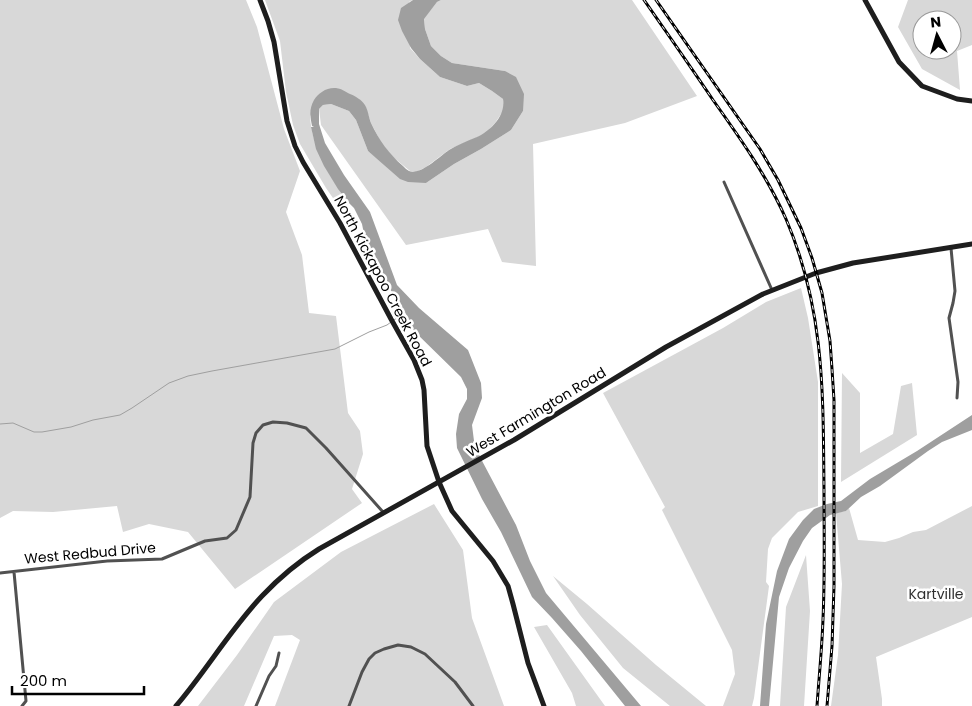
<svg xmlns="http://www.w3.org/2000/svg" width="972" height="706" font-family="Poppins,sans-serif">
<rect width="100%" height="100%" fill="#fff"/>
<!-- green -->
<path fill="#d8d8d8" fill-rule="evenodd" d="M0,0h246l11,27 27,102 16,42 -14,41 16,43 7,58 27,3 12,97 12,18 3,23 -11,35 10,14 -127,86 -47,-57 -39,-8 -26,8 -6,-26 -64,6 -40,-1 -13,7z
M265,0h148l-4,2 1,46 10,11 20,18 27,9 12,-3 13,8 11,8 1,6 -1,6 -8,12 -10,11 -35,15 -24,18 -10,5 -6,-1 -17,-14 -11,-13 -11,-21 -6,-18 -28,-17 -27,28c2,33 20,61 39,87l-7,8 -16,-23 -26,-44 -7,-19 -7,-33 -6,-51z
M441,0h191l65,96 -72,27 -92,21 3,122 -34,-4 -14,-33 -82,16 -85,-120 -2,-16 4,-4 8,-1 18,7 7,9 12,31 13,10 45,22 28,-19 27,-15 30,-19 12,-19 -18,-40 -53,-8 -11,-7 -10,-10 -6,-17 -1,-11 13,-16z
M908,0h64v45l-15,6 3,39 -38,-21 -24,-42zM922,20h30v30h-30z
M801,288l7,30 10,64v124l-20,6 -26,26 -4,11 -2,33 3,4 -15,112 -2,8h-29l12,-32 -3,-24 -70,-140 3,-3 -62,-114 120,-65 43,-26z
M842,373l18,20v60l33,-19 8,-48 11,-3 5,52 -76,47z
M434,504l29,46 9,68 32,88h-229l25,-66 -8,-5 -18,1 -30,70h-46l39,-51 37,-53 67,-50z
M972,506v111l-96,40 6,42v7h-51l7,-51 4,-71 -6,-71 10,-2 3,-3 9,32 27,2 14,-4 14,-6 13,-2z
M806,555l4,56 -6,95h-24l6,-99z
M553,576l34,28 69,61 50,41h-36l-47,-38 -43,-53z
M547,625l58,81h-29l-4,-13 -38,-66z"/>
<!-- water -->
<path fill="#9f9f9f" d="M413,0h28l-4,2 -13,17 1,10 6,17 10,10 11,7 53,8 11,6 8,17 -1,17 -12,19 -30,19 -27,15 -28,19 -18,-1 -8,-3 -32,-28 -12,-31 -7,-9 -18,-7 -8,1 -4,4v15l6,19 19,32 26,37 27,73 22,23 49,42 13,33 1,15 -10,27 2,16 6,16 36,68 14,36 16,32 95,113h-16l-44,-55 -29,-33 -20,-21 -31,-65 -19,-33 -25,-51 -1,-14 3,-20 8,-15v-10l-6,-12 -48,-47 -8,-18 -9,-11 -4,-9 -8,-10 -8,-15 -4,-4 -4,-9 -6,-30 -8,-16 -5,-5 -11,-14 -14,-23 -8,-17 -5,-22h3l-2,-1c-2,-10 -3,-17 2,-26 4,-7 13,-13 22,-12 4,0 10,4 14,6 5,2 12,6 15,11 3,5 4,13 6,18 8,17 18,31 32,43 2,2 4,4 6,5 11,5 31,-15 40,-21 8,-5 18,-9 28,-13 13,-6 29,-21 26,-38l-11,-8 -13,-8 -12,3 -27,-9 -20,-18 -9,-11 -9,-17 -4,-11 3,-12z
M972,415v15l-30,12 -14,9 -48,35 -19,11 -15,14 -16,4 -18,13 -9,13 -14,27 -10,29 -10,109h-9l6,-82 11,-53 12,-32 14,-19 11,-11 13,-5 14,-3 29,-22 47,-28z"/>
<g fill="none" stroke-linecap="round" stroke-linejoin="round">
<!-- stream -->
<path stroke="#9f9f9f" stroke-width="1" d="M394,320l11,-8
M0,424l13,-1 21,9h8l29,-5 22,-7 27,-5 12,-7 37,-25 19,-7 24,-5 123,-22 34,-17 18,-7 4,-3"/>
<!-- street -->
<path stroke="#515151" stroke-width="3" d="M724,182l48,108
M951,248l4,43 -2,12 -4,15 9,64 -1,16
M14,572l12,129 -4,5
M0,573l107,-12 55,-2 43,-18 22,-3 9,-8 14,-33 3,-54 3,-10 7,-8 10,-3 14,1 19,5 20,20 57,64
M256,706l13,-30 7,-10 3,-13
M349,706l13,-34 7,-13 6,-6 9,-4 14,-4 13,2 14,7 30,28 18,24"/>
<!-- secondary -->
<path stroke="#1e1e1e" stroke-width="5" d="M260,0l8,21 6,21 13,79 8,25 8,16 37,61 51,96 23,41 8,20 2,10 3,56 12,36 13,29 41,50 15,25 5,18 15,59 16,43
M865,0l34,62 23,24 35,13 15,2
M176,706c30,-35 54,-76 86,-110 17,-18 36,-34 57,-47l195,-109 152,-93 97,-53 53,-21 37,-10 119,-19"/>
<!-- rail casing -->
<g stroke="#000" stroke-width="3">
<path id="rail" d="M644,0c23,33 46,66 69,100 27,38 54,76 73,119 39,91 37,175 38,271 0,43 1,86 -1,129 -1,29 -4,58 -6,87
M656,0l104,149 18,31 23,48 11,30 10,35 8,48 2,28 2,31v186l-2,60 -5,60"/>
</g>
<!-- rail -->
<use href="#rail" stroke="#fff" stroke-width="1" stroke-dasharray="4" stroke-linecap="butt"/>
</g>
<g text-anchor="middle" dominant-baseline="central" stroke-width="5" stroke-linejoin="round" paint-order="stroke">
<!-- street labels -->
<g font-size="14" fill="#000" stroke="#fff">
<text transform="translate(383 281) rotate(62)">North Kickapoo Creek Road</text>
<text transform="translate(536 412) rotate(-31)">West Farmington Road</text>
<text transform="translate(90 553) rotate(-5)">West Redbud Drive</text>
</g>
<!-- park labels -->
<g font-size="14" fill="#2f2f2f" stroke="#fff">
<text x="936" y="594">Kartville</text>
</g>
</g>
<!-- north arrow -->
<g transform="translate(937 35) rotate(354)"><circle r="24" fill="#ffffff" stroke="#999999"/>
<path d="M0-4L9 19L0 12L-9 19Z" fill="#000000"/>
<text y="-8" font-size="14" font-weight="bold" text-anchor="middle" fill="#000000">N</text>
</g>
<!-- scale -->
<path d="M12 686v8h132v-8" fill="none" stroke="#000000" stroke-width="2.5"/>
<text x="20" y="686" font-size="15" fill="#000000" stroke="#ffffff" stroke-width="4" paint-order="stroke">200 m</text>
</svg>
